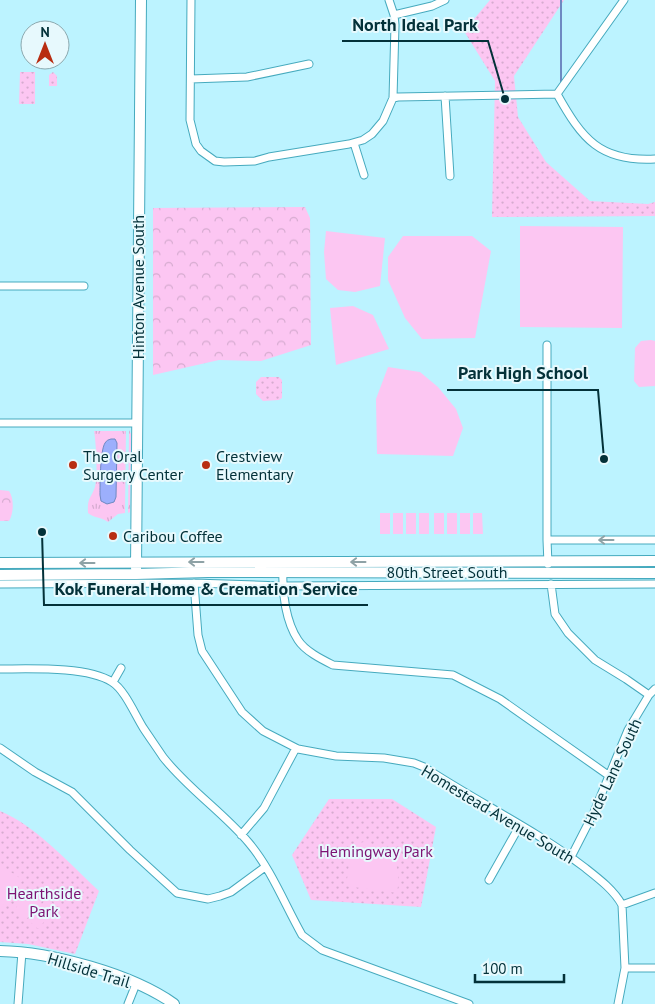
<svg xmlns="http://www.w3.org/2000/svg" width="655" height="1004" font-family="'PT Sans',sans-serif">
<defs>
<pattern id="grass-tufts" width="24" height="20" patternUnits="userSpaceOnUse" patternTransform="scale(1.25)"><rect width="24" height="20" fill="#fcc6f2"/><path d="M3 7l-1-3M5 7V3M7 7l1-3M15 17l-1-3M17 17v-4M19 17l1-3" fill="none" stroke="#d6abd0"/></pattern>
<pattern id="forest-crowns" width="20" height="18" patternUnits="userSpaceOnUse" patternTransform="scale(1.25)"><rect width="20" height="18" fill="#fcc6f2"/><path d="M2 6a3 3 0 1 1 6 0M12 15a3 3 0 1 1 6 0" fill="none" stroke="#d6abd0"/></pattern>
<pattern id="park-dots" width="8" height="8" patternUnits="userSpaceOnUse" patternTransform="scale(1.25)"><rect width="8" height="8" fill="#fcc6f2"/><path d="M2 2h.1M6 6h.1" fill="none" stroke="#d6abd0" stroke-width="1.8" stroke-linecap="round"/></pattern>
</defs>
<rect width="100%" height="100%" fill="#bcf3ff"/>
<!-- grass -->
<path fill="url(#grass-tufts)" d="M129,430l2,4 -1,78 -2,1z
M94,431h32l-1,82 -7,1 -10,8c-6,-5 -15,-4 -20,-9 -1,-16 3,-14 7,-26 3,-11 1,-45 -1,-56z"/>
<!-- forest -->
<path fill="url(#forest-crowns)" d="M305,207l5,11 1,127 -50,16 -42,-1 -66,15v-167z
M0,490l9,1c5,7 5,22 0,30h-9z"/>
<!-- park -->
<path fill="url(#park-dots)" d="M490,0h74l-50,76 4,41 28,45 44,39 58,3 7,-2v14l-163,1 3,-136 -31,-50z
M20,72h15v32h-16z
M53,72l4,4v10h-8v-11z
M261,377h18l3,3v18l-3,2 -16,1 -7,-7v-12z
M329,799h63l44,28 -15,80 -110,-7 -19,-45z
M0,811c35,14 71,54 99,80l-24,63 -47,-10 -28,-2z"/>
<!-- pitch -->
<path fill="#fcc6f2" d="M520,226l103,1 -1,101 -102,-1z
M326,231l59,7 -5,48 -25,6 -17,-2 -12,-11 -2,-27z
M403,236h69l19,15 -16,87 -53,1 -17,-21 -17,-38v-23z
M353,306l20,9 16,34 -53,16 -6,-57z
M651,340l4,1v45l-16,1 -5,-6 1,-33 6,-7z
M388,367l32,5 18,15 18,22 7,19 -10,28 -76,-2 -1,-55z
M380,513h10v21h-10z
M393,513h10v21h-10z
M406,513h10v21h-10z
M419,513h10v21h-10z
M434,513h10v21h-10z
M447,513h10v21h-10z
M460,513h10v21h-10z
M473,513h9l1,21h-10z
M364,842c6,2 15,3 20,6 15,11 16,29 13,45l-51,-7 6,-42z
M0,865l23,15 -23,29z
M34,886l12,10 -21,25 -11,-11z
M47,898l10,9 -6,6 -10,-8z
M39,907l10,9 -11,13 -10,-9z"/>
<!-- water -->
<path fill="#9caffc" stroke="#6e89c2" d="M111,439h4l2,4 -1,54 -2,5 -7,2 -6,-3 -1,-6c0,-10 0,-44 5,-52 2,-3 3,-3 6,-4z"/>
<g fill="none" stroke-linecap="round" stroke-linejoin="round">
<!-- stream -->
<path stroke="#6e89c2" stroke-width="2" d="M561,85v-85"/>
<!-- street casing -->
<g stroke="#46aabe" stroke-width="9">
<path id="street" d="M191,0l-1,120 6,24 5,7 14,10 9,1 31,-1 14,-4 80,-13 14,-4 9,-6 11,-13 10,-23 5,-1 159,-3c25,45 43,68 98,65
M389,0l5,15 1,10 -2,73
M394,15l38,-9 13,-6
M191,79l56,-2 62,-13
M557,94l67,-94
M445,96l5,80
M354,143l10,32
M0,286h84
M547,345v195l1,24
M0,423h137
M547,540h108
M283,572c-1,21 3,50 15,68 7,11 23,19 35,25l120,10 47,24 108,76
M194,583l4,52 4,16 40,61 21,19 35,18 38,7 48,2 30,5 10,4c53,35 110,62 160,100 14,11 30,23 38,38
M0,584l194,-1 88,3 373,-2
M551,584l4,30 13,19 27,27 31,19 23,16
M0,669c29,0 87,-3 112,13 13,8 23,33 32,47 6,9 13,19 19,28 25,32 60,55 86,86 22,26 36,62 53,92l20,15 147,54
M113,682l8,-14
M0,748l35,24 37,20 58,58 47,43 31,6 12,-3 11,-4 34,-25
M241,835l23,-27 32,-60
M571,857l23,-45 34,-82 21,-35 6,-6
M489,880l31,-55
M622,905l33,-12
M625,968h30
M18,1004l4,-52
M128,1004l8,-20
M618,1004l7,-36 -3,-63"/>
</g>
<!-- secondary casing -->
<g stroke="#46aabe" stroke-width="12">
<path id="secondary" d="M0,563l655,-2
M136,568l5,-568
M0,575l136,-1 72,-2 447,1
M0,951c51,1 132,23 174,53"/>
</g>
<!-- street -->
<use href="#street" stroke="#fff" stroke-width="7"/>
<!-- secondary -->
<use href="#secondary" stroke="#fff" stroke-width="10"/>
</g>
<!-- one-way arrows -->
<defs><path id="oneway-shaft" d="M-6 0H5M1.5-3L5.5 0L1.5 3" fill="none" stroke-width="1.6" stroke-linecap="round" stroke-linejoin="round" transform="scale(1.25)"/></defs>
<g stroke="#8ea2a6">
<use href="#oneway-shaft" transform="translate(606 540) rotate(180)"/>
<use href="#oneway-shaft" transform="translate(196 562) rotate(180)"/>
<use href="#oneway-shaft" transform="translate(358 562) rotate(-180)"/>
<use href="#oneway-shaft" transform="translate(87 563) rotate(180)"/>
</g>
<!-- markers -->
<g fill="#b82d11" stroke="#e7f9fd" stroke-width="2">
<circle cx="73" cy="465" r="5"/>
<circle cx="206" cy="465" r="5"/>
<circle cx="113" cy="536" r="5"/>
</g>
<g text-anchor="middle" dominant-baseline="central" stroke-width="4" stroke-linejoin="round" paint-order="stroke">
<!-- street labels -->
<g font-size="16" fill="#033139" stroke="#e7f9fd">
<text transform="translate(138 287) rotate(-90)">Hinton Avenue South</text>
<text x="447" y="572">80th Street South</text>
<text transform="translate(612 772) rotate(-65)">Hyde Lane South</text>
<text transform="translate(498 814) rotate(31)">Homestead Avenue South</text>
<text transform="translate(89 970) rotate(17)">Hillside Trail</text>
</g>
<!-- poi labels -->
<g font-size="16" fill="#033139" stroke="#e7f9fd" text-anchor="start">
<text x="83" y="456">The Oral<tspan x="83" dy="18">Surgery Center</tspan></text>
<text x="216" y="456">Crestview<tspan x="216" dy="18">Elementary</tspan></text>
<text x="123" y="536">Caribou Coffee</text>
</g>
<!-- park labels -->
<g font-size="16" fill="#7d1373" stroke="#e7f9fd">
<text x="376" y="851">Hemingway Park</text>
<text x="44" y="893">Hearthside<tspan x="44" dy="18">Park</tspan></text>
</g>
</g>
<!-- callouts -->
<path fill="none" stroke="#033139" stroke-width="2" d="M505 99L488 41H342M604 459L598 390H447M42 532L44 605H368"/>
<g fill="#033139" stroke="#e7f9fd" stroke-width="2">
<circle cx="505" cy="99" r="5"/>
<circle cx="604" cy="459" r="5"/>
<circle cx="42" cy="532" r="5"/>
</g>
<g font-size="18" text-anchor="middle" font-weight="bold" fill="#033139" stroke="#e7f9fd" stroke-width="4" stroke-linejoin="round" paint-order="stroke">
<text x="415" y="31">North Ideal Park</text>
<text x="523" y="379">Park High School</text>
<text x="206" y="595">Kok Funeral Home &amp; Cremation Service</text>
</g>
<!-- north arrow -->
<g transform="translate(45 45)"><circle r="24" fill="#e7f9fd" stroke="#8ca9af"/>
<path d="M0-4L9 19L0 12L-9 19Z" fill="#b82d11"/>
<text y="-8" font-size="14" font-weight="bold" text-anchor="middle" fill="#033139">N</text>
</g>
<!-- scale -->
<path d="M475 974v8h89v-8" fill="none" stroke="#033139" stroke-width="2.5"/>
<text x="482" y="974" font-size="15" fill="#033139" stroke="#e7f9fd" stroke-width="4" paint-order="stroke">100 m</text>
</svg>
